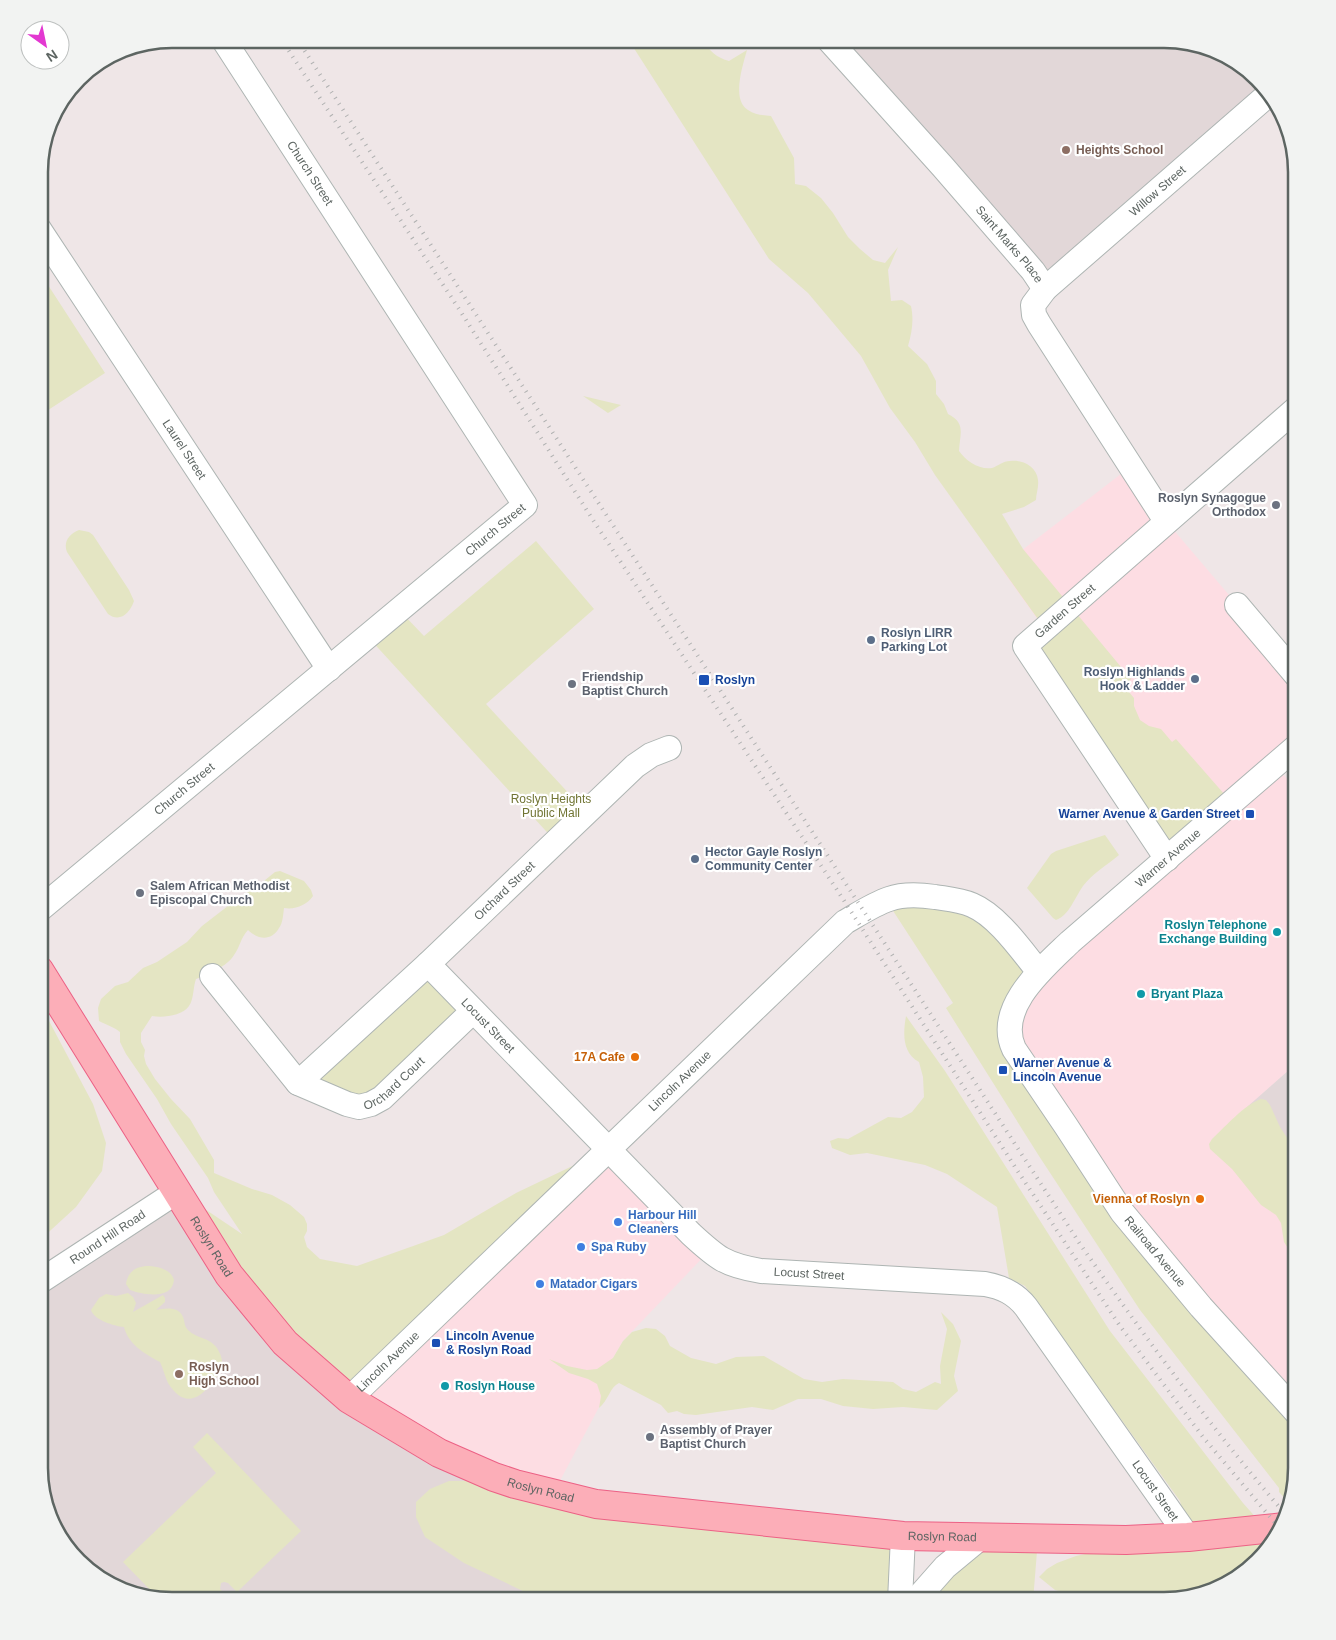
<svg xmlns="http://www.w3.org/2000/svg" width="1336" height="1640" font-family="Helvetica,sans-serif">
<rect width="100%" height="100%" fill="#efe6e7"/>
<!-- commercial -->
<path fill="#fddde3" d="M1130,467l36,54 131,154v71l-23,20 23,22v275l-85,76 85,89v185l-51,-56 -232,-308 3,-45 176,-168 -193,-269z
M608,1149l101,102 -86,90 -12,20 4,16 -62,117 -204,-95z"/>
<!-- education -->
<path fill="#e2d7d8" d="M828,39h345l58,17 39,37 -223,194z
M1297,1063v96l-50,-52z
M178,1191l113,159 148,103 461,148h-729l-66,-17 -44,-42 -22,-74v-186z"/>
<!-- green -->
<path fill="#e4e5c3" d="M628,39h74c8,12 13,18 27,22l18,-11c-4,15 -16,50 1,60 7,5 15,5 23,6l23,42 1,26 11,2 15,12 12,15 15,24 12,12 13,11 12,3 13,-16 -10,23 3,31 11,-1 9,6c3,14 1,26 -3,40l19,18 9,17v13l8,10 4,10c18,9 12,19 11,37 7,10 20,19 33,17 6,-2 11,-7 18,-7 12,-2 27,6 28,19 1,7 -2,14 -2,20l-12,7 -22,7 21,35 108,130 -7,7 10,12v8l6,14 9,6 12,3 11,13 4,-3 56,64 -65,54 -141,-211 19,-17 -110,-154 -20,-33 -25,-34 -29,-52 -53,-63 -39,-34z
M48,285l57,88 -66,43v-125z
M583,396l38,9 -13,8z
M79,530l10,2 4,3 36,55 5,11c-4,12 -14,22 -26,13l-41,-62c-4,-10 2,-18 12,-22z
M536,541l58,68 -108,95 101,109 -31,29 -188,-205 32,-26 24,25z
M1105,835l14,20c-12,10 -27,19 -36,31 -8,11 -14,30 -27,34l-3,-2 -26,-30 24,-34 5,-3z
M280,871l24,10 7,9 2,6c-6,9 -18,14 -29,12 -1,7 -1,15 -5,20 -8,14 -22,11 -31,2 -8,9 -8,17 -14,25 -6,11 -27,20 -38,24 -3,8 -2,20 -7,27 -7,10 -26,12 -37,10l-11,17v9l4,8 -1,6 2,8 9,15 16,20 19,20 24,41v13l38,16 20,6 18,10 14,12 3,7v7l-3,6 3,10 13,12 37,7 87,-31 72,-42 92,-44 -259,250 -171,-208 64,43 -28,-42 -6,-14 -37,-54 -14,-25 -31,-45 -6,-12v-10c-6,-5 -13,-7 -21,-11l-1,-13 3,-9 14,-13 13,-4 15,-14 14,-6 30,-20 15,-16 35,-27 22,-14 16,-13z
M886,900l72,1 81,71 -28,45 55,109 231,287v56l-8,34 -10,-11v-4l-139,-178 -101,-154 -93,-148 7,-5z
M428,964l45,47 -102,93 -73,-21z
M39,1002l54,102 13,39 -4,28 -26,36 -37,34z
M906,1016l39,55 165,260 133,172 31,35 -36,41 -73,22h-64l-46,-11 -16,-13 8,-8 10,-6 19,-7 32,-7 80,-12 -8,-36 -155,-215 -16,-8 -12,-71 -50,-33 -22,-9 -58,-12 -17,2 -18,-7 -2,-7 8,-3 10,1 40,-22 13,1 11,-6 12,-15 -1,-20 -4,-15c-17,-9 -16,-29 -13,-46z
M1261,1099l5,1 4,5 10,22 17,26v104l-4,-1 -9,-14 -3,-19 -5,-8 -15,-10 -29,-36 -22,-20 -1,-5 3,-5c14,-13 32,-34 49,-40z
M146,1266c11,0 25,3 28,14 -2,20 -30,15 -44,10l-4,-6c2,-12 9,-17 20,-18z
M128,1293l5,4 3,6 -3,9 30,-17 2,3v4l-9,8c9,-2 23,-4 27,7 2,5 1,9 5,13 9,9 21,7 29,18 3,5 6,11 5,18 -1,6 -6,11 -9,16 -15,19 -30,25 -45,1 -3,-6 -5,-15 -8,-21 -15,-8 -32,-18 -36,-35 -10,-1 -30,-7 -33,-17l8,-12 7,-4 10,2z
M941,1312l12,12 8,17 -7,35 4,15 -21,19 -34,-3 -30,2 -30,-3 -22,-7h-23l-25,11 -21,-3 -56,8 -12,-1 -7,-3 -9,2 -7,-8 -42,-22c-9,4 -11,18 -20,25l2,-12 -4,-12 -9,-5 -19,-6 -20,-14 18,7 20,4 10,-1 16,-11 10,-17 9,-9 14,-4 10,1 9,7 5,10 21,12 25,6 20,-7 28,-1 40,23 18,3 21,-3 50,3 10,7 13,3 19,-10 6,2 -1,-18 7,-37z
M207,1433l94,98 -64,61 -9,-9 -4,-1 -3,1 -1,6 11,12h-60l-13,-3 -35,-36 93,-89 -23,-26z
M449,1481h55l399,55 -3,65h-356l-80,-38 -39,-26 -9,-20v-15l14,-13z
M1038,1539l-5,62h-118l52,-54z"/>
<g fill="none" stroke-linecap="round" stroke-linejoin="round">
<!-- minor casing -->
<g stroke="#aeb5b3" stroke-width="26">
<g id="minor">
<path id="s1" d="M828,39l115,128 90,104 12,18"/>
<path id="s2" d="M39,229l290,440"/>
<path id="s3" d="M1166,521l-127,-197 -5,-9 -1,-10 12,-16 225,-196"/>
<path d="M1237,605l60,71"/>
<path id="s4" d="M1297,746l-227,196c-27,26 -75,66 -56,107l52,77 56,86 79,95 96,106"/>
<path id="s5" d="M1167,859l-142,-213 272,-238"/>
<path id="s6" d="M39,910l486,-405 -302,-466"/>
<path id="s7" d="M428,964l263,270c26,24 34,31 70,37l224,13c17,3 30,9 41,23l162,230"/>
<path id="s8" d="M212,976l86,107 49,21 12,3 12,-3 11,-6 91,-87"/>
<path id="s9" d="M298,1083l130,-119 207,-198 16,-11 18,-7"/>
<path id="s10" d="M39,1282l139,-91"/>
<path id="s11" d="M349,1399l496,-477c14,-8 29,-18 44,-23 14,-5 32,-4 46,-2 12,2 25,3 37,8 26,11 49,45 67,67"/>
<path d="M900,1601l3,-65"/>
<path d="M915,1601l30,-34 35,-29"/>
</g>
</g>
<!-- major casing -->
<g stroke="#ec6185" stroke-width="30">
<g id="major">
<path id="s12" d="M39,970l190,305 56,68 64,56 90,54 55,24 21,7 81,20 307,32 223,4 62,-3 96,-10"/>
</g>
</g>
<!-- minor -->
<use href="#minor" stroke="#fff" stroke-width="24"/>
<!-- major -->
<use href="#major" stroke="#fcaeb8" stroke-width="28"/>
<!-- rail -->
<path stroke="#b0b1b1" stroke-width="4" stroke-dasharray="1 6" stroke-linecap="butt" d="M281,39l178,270 134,211 250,379 174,271 103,156 83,111 78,93
M297,39l783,1205c65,93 132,185 206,271"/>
</g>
<!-- markers -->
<g fill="#8d6e63" stroke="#fff" stroke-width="2">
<circle cx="1066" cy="150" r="5"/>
<circle cx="179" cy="1374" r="5"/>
</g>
<g fill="#6b7280" stroke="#fff" stroke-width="2">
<circle cx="1276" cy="505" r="5"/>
<circle cx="572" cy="684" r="5"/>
<circle cx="140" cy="893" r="5"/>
<circle cx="650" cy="1437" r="5"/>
</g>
<g fill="#5c6f8a" stroke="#fff" stroke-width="2">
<circle cx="871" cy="640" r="5"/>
<circle cx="1195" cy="679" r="5"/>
<circle cx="695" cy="859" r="5"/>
</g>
<g fill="#1a4fb4" stroke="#fff" stroke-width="2">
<rect x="698" y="674" width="12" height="12" rx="2.5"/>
<rect x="1245" y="809" width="10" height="10" rx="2.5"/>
<rect x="998" y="1065" width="10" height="10" rx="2.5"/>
<rect x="431" y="1338" width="10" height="10" rx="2.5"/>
</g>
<g fill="#0f9aa8" stroke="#fff" stroke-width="2">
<circle cx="1277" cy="932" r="5"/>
<circle cx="1141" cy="994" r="5"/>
<circle cx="445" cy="1386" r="5"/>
</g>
<g fill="#e8710a" stroke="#fff" stroke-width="2">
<circle cx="635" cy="1057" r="5"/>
<circle cx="1200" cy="1199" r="5"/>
</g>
<g fill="#3f7fe0" stroke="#fff" stroke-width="2">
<circle cx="618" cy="1222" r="5"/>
<circle cx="581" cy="1247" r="5"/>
<circle cx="540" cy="1284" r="5"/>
</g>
<g text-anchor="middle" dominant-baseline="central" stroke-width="4.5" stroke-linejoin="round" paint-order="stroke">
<!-- education labels -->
<g font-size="12" font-weight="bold" fill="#785e54" stroke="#fff" text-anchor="start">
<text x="1076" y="150">Heights School</text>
<text x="189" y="1367">Roslyn<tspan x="189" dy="14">High School</tspan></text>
</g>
<!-- street labels -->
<g font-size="12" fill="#5d6562" stroke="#fff">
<text transform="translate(310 173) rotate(57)">Church Street</text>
<text stroke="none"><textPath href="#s3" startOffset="424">Willow Street</textPath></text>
<text stroke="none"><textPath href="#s1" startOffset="274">Saint Marks Place</textPath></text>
<text stroke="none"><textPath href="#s2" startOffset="264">Laurel Street</textPath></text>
<text stroke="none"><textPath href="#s6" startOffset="594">Church Street</textPath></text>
<text stroke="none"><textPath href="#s5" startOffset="309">Garden Street</textPath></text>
<text stroke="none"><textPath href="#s6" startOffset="189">Church Street</textPath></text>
<text transform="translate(1168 858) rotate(-41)">Warner Avenue</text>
<text stroke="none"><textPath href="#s9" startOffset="282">Orchard Street</textPath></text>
<text stroke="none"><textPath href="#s7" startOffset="86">Locust Street</textPath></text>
<text stroke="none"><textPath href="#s8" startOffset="246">Orchard Court</textPath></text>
<text stroke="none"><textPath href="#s11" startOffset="459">Lincoln Avenue</textPath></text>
<text stroke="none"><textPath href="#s10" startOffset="82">Round Hill Road</textPath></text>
<text stroke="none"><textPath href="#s12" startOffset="326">Roslyn Road</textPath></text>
<text stroke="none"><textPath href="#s4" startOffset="676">Railroad Avenue</textPath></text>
<text stroke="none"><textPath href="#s7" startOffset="506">Locust Street</textPath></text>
<text stroke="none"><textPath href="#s11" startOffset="54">Lincoln Avenue</textPath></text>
<text stroke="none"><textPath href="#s12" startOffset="746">Roslyn Road</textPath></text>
<text stroke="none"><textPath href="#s7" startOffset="955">Locust Street</textPath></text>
<text stroke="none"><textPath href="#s12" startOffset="1151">Roslyn Road</textPath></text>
</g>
<!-- worship labels -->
<g font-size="12" font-weight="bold" fill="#5b616d" stroke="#fff" text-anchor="start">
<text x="1266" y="498" text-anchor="end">Roslyn Synagogue<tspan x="1266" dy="14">Orthodox</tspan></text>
<text x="582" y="677">Friendship<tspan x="582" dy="14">Baptist Church</tspan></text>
<text x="150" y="886">Salem African Methodist<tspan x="150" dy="14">Episcopal Church</tspan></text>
<text x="660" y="1430">Assembly of Prayer<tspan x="660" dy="14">Baptist Church</tspan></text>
</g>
<!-- service labels -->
<g font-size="12" font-weight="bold" fill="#4e5e75" stroke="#fff" text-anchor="start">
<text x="881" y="633">Roslyn LIRR<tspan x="881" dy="14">Parking Lot</tspan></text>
<text x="1185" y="672" text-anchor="end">Roslyn Highlands<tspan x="1185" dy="14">Hook &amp; Ladder</tspan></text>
<text x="705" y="852">Hector Gayle Roslyn<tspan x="705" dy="14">Community Center</tspan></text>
</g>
<!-- transit labels -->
<g font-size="12" font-weight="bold" fill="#164399" stroke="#fff" text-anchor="start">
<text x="715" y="680">Roslyn</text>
<text x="1240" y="814" text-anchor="end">Warner Avenue &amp; Garden Street</text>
<text x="1013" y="1063">Warner Avenue &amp;<tspan x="1013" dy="14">Lincoln Avenue</tspan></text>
<text x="446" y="1336">Lincoln Avenue<tspan x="446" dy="14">&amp; Roslyn Road</tspan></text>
</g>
<!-- park labels -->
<g font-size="12" fill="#717534" stroke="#fff">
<text x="551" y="799">Roslyn Heights<tspan x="551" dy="14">Public Mall</tspan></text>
</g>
<!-- culture labels -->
<g font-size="12" font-weight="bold" fill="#0d838f" stroke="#fff" text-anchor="start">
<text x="1267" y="925" text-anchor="end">Roslyn Telephone<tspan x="1267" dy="14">Exchange Building</tspan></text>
<text x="1151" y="994">Bryant Plaza</text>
<text x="455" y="1386">Roslyn House</text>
</g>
<!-- food labels -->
<g font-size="12" font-weight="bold" fill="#c56008" stroke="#fff" text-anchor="end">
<text x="625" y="1057">17A Cafe</text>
<text x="1190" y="1199">Vienna of Roslyn</text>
</g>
<!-- shop labels -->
<g font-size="12" font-weight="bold" fill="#366cbe" stroke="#fff" text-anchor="start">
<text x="628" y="1215">Harbour Hill<tspan x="628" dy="14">Cleaners</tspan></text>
<text x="591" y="1247">Spa Ruby</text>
<text x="550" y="1284">Matador Cigars</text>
</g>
</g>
<!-- crop -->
<path d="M0 0H1336V1640H0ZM172 48H1164A124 124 0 0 1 1288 172V1468A124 124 0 0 1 1164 1592H172A124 124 0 0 1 48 1468V172A124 124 0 0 1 172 48Z" fill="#f2f3f2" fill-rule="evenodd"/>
<path fill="none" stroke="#5d6562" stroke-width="2.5" d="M172 48H1164A124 124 0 0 1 1288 172V1468A124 124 0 0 1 1164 1592H172A124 124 0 0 1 48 1468V172A124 124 0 0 1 172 48Z"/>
<!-- north arrow -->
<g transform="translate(45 45) rotate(147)"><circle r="24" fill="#ffffff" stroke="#bec1c0"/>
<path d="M0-4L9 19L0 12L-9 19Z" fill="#e338d1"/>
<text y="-8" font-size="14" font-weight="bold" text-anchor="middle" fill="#5d6562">N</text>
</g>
</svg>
